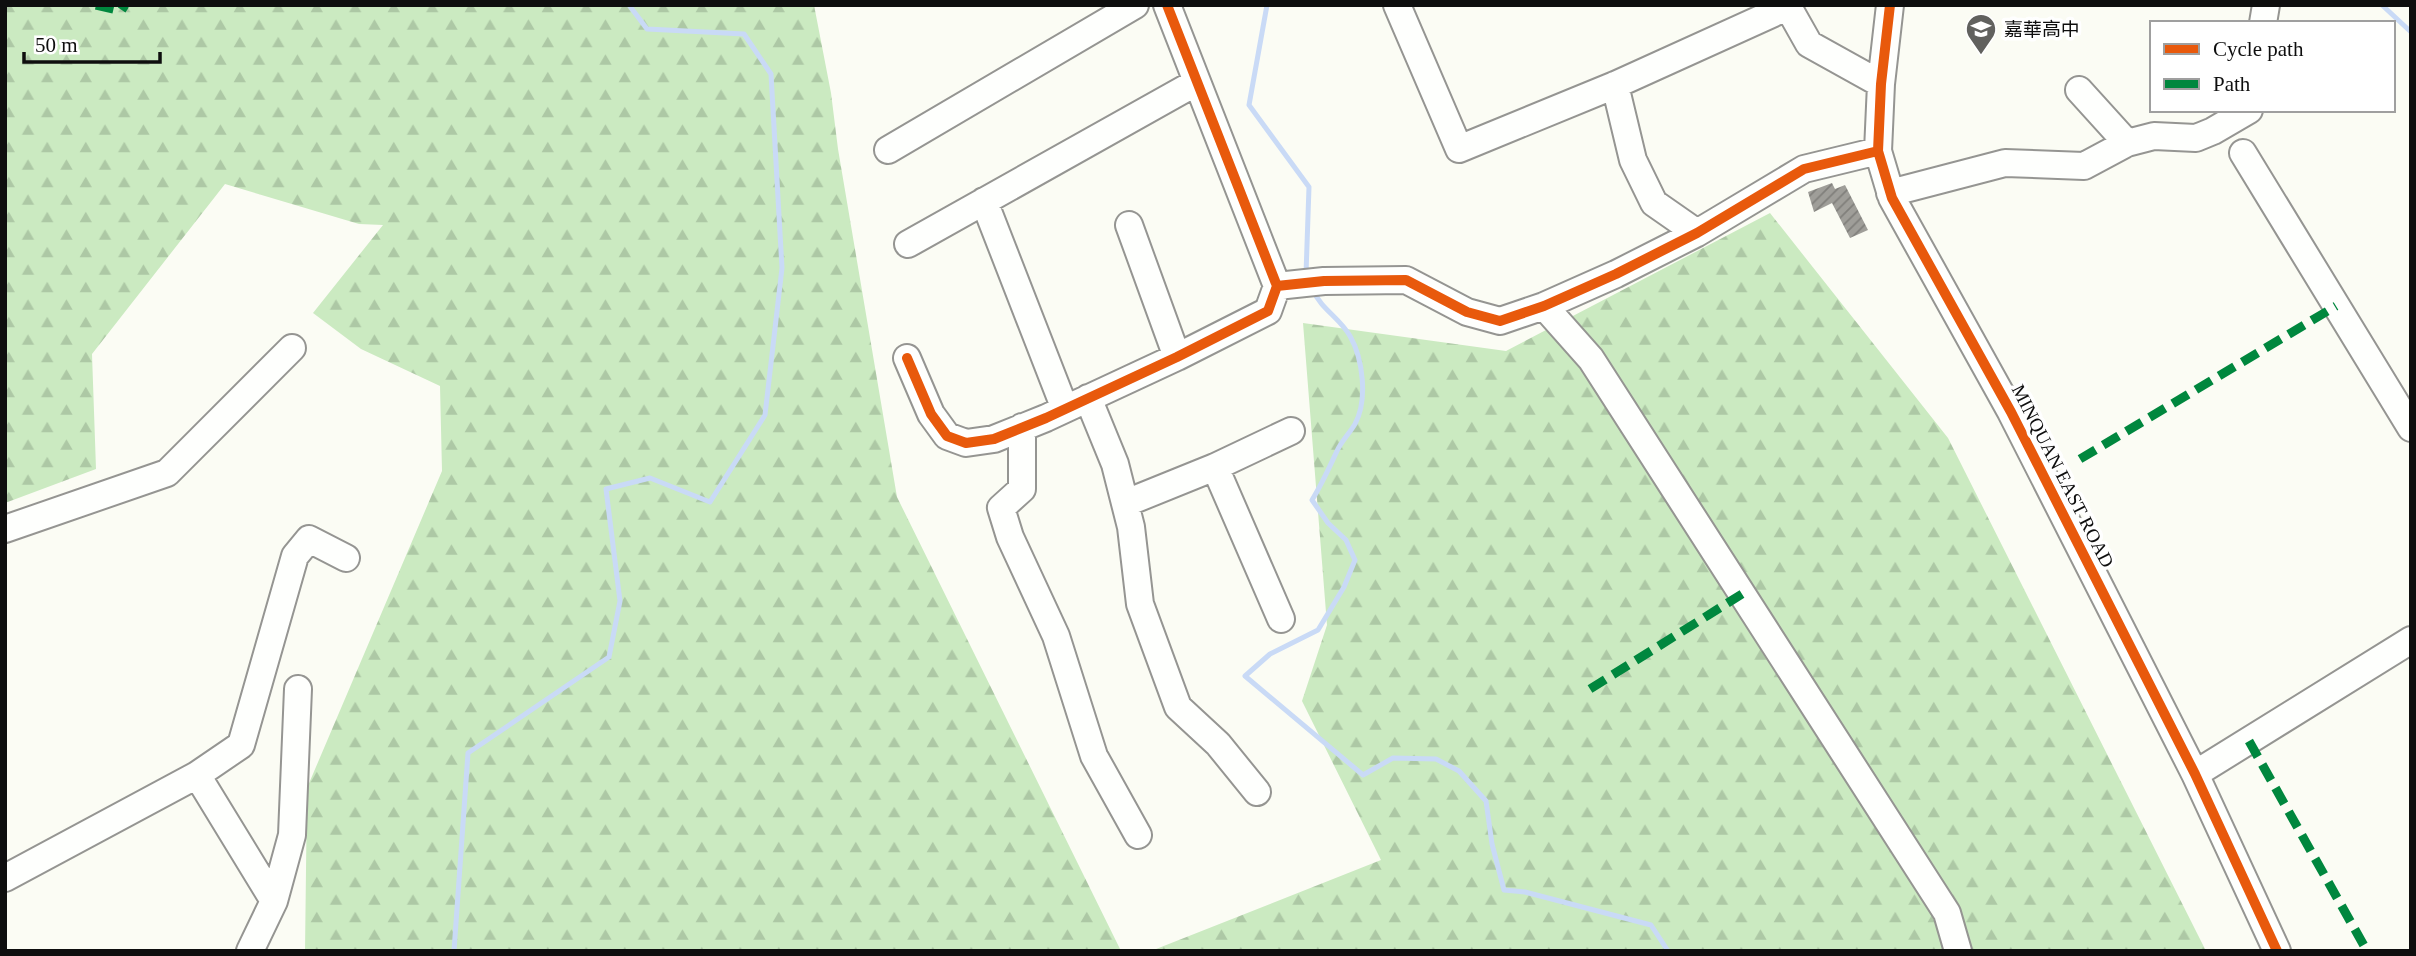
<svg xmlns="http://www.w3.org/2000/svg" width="2416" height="956" font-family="'Times New Roman','Noto Sans TC',serif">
<defs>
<pattern id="forest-firs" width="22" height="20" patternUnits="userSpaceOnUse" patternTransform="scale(1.75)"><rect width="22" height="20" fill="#cbeac1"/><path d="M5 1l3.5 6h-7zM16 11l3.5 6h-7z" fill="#adc8a5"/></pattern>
<pattern id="building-hatch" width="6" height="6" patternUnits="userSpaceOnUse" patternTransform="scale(1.75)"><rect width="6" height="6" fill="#9f9e99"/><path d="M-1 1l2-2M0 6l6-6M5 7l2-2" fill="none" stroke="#807f7b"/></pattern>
</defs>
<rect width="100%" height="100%" fill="#fbfcf4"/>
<!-- forest -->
<path fill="url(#forest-firs)" d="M5,5h809l17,88 7,56 59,348 224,454h-816l2,-163 135,-317 -2,-85 -79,-37 -48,-36 70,-88 -24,-1 -134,-40 -133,170 4,115 -91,34z
M1770,213l178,225 258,513h-1055l230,-91 -79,-159 25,-76 -24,-302 203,28z"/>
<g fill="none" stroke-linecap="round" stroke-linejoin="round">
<!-- stream -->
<path stroke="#c9daf6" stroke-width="5" d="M1267,5l-18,100 60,82 -3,87
M2382,5l29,27
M1313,290c8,19 27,28 37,46 13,23 18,64 5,88 -6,10 -14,18 -18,27 -8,17 -15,33 -25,49l16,23 18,17 9,20 -11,27 -26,43 -48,24 -25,22 118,99 30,-17 43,1 23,12 27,30 6,43 12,46 21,2 126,33 17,26
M454,951l14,-198 141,-96 11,-56 -14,-112 44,-11 60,24 55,-87 17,-147 -11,-194 -27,-40 -97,-5 -18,-24"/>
</g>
<!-- building -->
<path fill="url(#building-hatch)" d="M1832,183l3,6 10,-4 23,45 -18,8 -18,-35 -18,9 -6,-20z"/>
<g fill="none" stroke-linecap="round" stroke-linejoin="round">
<!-- minor casing -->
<g stroke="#959592" stroke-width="30">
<path id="minor" d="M1167,5l110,281 47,-5 82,-1 61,32 33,9 44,-15 72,-32 81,-41 107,-64 74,-18
M1397,5l62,144 156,-64 172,-78
M1787,5l22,39 72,40
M1890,5l-9,79 -3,67 14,47 119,214 184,362 82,177
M2263,23l3,-18
M1615,85l18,75 21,43 43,30
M2079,90l48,53
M888,150l247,-145
M2243,153l168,275
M1890,193l115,-30 79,3 43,-23 27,-7 42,2 17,-7 36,-21
M984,201l81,208
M1129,225l48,132
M908,244l289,-162
M1544,306l47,53 356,554 11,38
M907,358l24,56 16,22 19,7 28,-4 52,-21 131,-61 91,-46 9,-25
M1088,398l27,66 16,63 9,77 38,103 40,37 39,48
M1022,427v62l-21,19 9,29 46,99 38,120 44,79
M1215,467l66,152
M1126,503l89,-36 76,-36
M5,529l162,-56 125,-125
M2195,774l216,-134
M197,775l77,126
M5,878l192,-103 44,-30 54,-189 14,-17 37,19
M250,951l24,-50 18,-66 6,-146"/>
</g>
<!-- minor -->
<use href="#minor" stroke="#fefffd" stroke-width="26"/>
<!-- quiet -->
<path stroke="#00873e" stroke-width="9" stroke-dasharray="18 9" stroke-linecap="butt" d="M96,5l25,6 4,-6
M2080,459l256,-153
M1590,689l152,-95
M2249,741l118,210"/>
<!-- cycleway casing -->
<g stroke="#fff" stroke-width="15">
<path id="cycleway" d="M1167,5l110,281 47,-5 82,-1 61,32 33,9 44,-15 72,-32 81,-41 107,-64 74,-18
M1890,5l-9,79 -3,67 14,47 119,214 184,362 82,177
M907,358l24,56 16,22 19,7 28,-4 52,-21 131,-61 91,-46 9,-25"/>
</g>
<!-- cycleway -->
<use href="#cycleway" stroke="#e8590c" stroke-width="10"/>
</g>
<!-- icons -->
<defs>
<g id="school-pin" transform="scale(1.575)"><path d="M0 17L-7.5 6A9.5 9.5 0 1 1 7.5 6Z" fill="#61615e" stroke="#fff"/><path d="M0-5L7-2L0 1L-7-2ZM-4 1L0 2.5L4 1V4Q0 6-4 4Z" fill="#fff"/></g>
</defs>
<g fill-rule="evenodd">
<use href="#school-pin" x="1981" y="29"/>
</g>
<g text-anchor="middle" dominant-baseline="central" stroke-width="7" stroke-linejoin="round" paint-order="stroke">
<!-- poi labels -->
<g font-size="19" fill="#0e0e0e" stroke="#fff" text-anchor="start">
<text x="2004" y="29">嘉華高中</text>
</g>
<!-- street labels -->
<g font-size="19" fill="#0e0e0e" stroke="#fff">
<text transform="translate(2063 476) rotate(63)">MINQUAN EAST ROAD</text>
</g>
</g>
<!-- border -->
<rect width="2416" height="956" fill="none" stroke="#0e0e0e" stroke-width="14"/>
<!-- legend -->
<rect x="2150" y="21" width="245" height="91" fill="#ffffff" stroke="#9f9f9f" stroke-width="2"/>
<rect x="2164" y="44" width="35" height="10" fill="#e8590c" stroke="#9f9f9f" stroke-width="2"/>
<text x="2213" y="56" font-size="21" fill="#0e0e0e">Cycle path</text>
<rect x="2164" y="79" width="35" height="10" fill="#00873e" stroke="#9f9f9f" stroke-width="2"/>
<text x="2213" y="91" font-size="21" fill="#0e0e0e">Path</text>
<!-- scale -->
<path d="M24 52v10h136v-10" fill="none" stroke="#0e0e0e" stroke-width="3.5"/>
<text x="35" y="52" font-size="21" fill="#0e0e0e" stroke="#ffffff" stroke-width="5" paint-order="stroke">50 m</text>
</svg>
